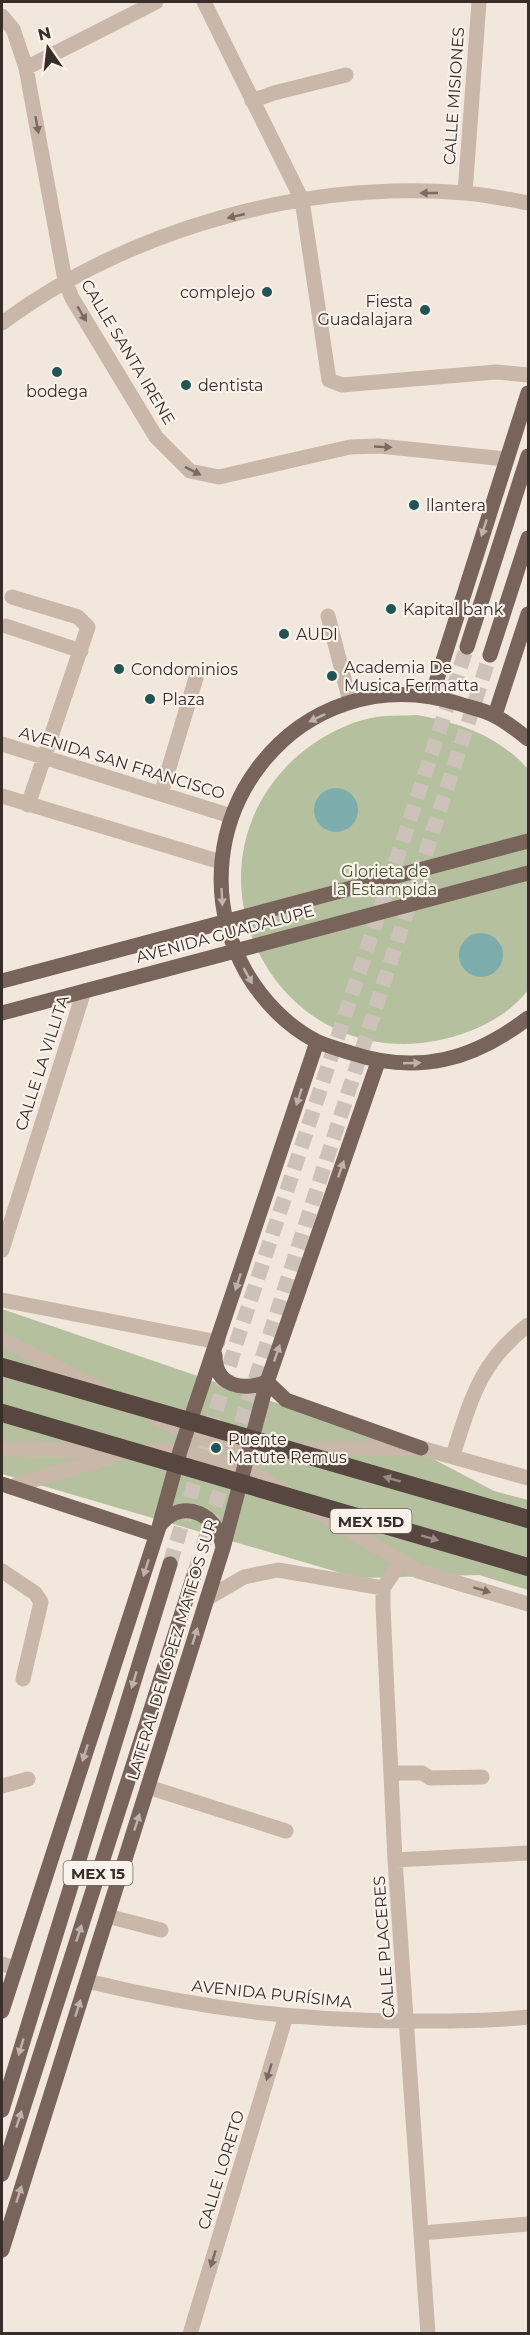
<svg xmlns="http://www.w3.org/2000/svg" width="530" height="2335" font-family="Montserrat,sans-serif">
<rect width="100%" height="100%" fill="#f1e7dd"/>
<!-- green -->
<path fill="#b5c09e" d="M417,715c43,8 80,20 111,54v221c-21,28 -59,45 -93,51 -156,29 -257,-159 -149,-274 23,-24 56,-44 90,-50 13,-2 27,-1 41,-2z
M2,1309l418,143 74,39 34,9v90l-49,-15 -121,3 -356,-104z"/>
<!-- water -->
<path fill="#7dacad" d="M314 810a22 22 0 1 1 44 0a22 22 0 1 1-44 0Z
M459 955a22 22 0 1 1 44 0a22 22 0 1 1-44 0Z"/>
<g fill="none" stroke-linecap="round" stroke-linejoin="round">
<!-- major-tunnel -->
<path stroke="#ccc2b9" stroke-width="15" stroke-dasharray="15 8" stroke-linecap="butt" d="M234,1445l256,-790
M170,1564l66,-220 231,-697
M195,1572l32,-104"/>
<!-- minor -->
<path stroke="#c9b7aa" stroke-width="15" d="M204,2l98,198 27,180 13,5 154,-13 32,3
M2,16l11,13 13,39 39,212 7,18 84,139 34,34 29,6 131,-30 29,-1 127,13
M26,68l130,-66
M252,101l22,-8 72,-18
M465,193l14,-191
M2,323c129,-95 303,-143 463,-130 21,2 43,6 63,10
M12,597l66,20 10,10 -60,178
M328,616l22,86
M6,626l75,25
M2,744l229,72
M161,794l35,-116
M2,796l219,66
M2,1250l82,-259
M2,1300l216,42
M2,1339l101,52
M154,1417c32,16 71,33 108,33
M2,1449l118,2
M298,1449l123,-1 107,30
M147,1451h33l65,17 37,23
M453,1455c18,-56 27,-93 75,-130
M10,1487l104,-31
M308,1506l110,65 110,33
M400,1563l-17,25v19l12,253 33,474
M2,1571l33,22 6,9 -18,77
M208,1598l36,-21 34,-7 105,18
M391,1773h31l8,5 52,-1
M2,1786l26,-7
M148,1787l138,44
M395,1860l133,-7
M107,1916l54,14
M2,1964l13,4
M87,1981c114,28 219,41 336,40 35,0 71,0 105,-4
M422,2233l106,-9
M190,2334l96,-318"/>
<!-- major -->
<path stroke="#78645b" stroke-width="15" d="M467,647l61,-191
M490,655l38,-117
M432,695l96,-302
M495,715l33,-101
M528,739c-10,-8 -21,-17 -33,-23 -10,-6 -23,-8 -35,-12 -162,-52 -296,121 -214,268 16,28 41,54 70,69 11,5 23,8 35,12 67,22 122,7 177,-35
M2,981l526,-140
M2,1013l526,-140
M215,1355c0,32 28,36 52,27l19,18 135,48
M2,1484l154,51
M160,1525c23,-29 59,-10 63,23
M2,2011l157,-484 21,-76 137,-409
M2,2110l168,-546
M2,2174l193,-602
M2,2250l221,-702 44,-166 111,-320"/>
<!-- highway-bridge -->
<path stroke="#574740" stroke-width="18" d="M2,1367l526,152
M2,1413l526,154"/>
</g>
<!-- one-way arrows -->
<defs><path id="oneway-solid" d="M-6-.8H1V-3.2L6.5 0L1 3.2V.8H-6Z" transform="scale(1.5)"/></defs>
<g fill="#796b63">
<use href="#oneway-solid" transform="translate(37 125) rotate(80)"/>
<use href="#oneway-solid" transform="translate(429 193) rotate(-180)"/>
<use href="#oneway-solid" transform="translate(236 216) rotate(167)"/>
<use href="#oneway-solid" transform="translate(82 314) rotate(59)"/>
<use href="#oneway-solid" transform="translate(383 447) rotate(3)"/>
<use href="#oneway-solid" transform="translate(193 471) rotate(27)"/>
<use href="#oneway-solid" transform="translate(482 1590) rotate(17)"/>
<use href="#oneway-solid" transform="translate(269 2072) rotate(107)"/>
<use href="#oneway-solid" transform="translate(213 2259) rotate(107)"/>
</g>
<g fill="#bfb2aa">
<use href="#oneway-solid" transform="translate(484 528) rotate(108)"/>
<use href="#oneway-solid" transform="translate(317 718) rotate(154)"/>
<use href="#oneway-solid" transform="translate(222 897) rotate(87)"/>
<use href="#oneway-solid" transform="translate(248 976) rotate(61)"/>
<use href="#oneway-solid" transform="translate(412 1063) rotate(-2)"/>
<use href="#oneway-solid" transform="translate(299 1097) rotate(108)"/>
<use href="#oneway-solid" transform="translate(341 1169) rotate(-71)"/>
<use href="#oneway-solid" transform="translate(238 1282) rotate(108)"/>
<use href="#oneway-solid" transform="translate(277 1353) rotate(-71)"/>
<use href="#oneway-solid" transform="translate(146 1568) rotate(108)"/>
<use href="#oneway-solid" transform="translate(195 1636) rotate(-73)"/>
<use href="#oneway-solid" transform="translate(134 1680) rotate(107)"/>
<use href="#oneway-solid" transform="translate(85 1753) rotate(108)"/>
<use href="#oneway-solid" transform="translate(137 1822) rotate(-72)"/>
<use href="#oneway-solid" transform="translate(79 1933) rotate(-72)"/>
<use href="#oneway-solid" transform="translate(78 2008) rotate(-72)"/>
<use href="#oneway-solid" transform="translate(21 2047) rotate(107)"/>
<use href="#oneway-solid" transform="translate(19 2119) rotate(-72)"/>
<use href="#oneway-solid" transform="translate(19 2194) rotate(-72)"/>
</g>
<g fill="#988b84">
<use href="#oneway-solid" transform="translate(392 1479) rotate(-164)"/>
<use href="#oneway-solid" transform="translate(430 1538) rotate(16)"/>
</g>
<!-- markers -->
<g fill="#205456" stroke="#f9f2ea" stroke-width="2">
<circle cx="267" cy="292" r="6"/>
<circle cx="425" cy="310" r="6"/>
<circle cx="57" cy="372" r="6"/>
<circle cx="186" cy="385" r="6"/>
<circle cx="414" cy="505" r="6"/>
<circle cx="391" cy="609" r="6"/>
<circle cx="284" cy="634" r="6"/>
<circle cx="119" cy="669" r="6"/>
<circle cx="332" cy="676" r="6"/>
<circle cx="150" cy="699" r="6"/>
<circle cx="216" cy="1448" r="6"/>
</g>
<g text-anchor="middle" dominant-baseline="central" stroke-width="4.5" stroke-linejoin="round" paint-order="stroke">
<!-- shield labels -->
<g fill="#f9f2ea" stroke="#716863" stroke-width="1.5">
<rect x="330.5" y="1509" width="81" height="24" rx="4.5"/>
<rect x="63.5" y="1861" width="69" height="24" rx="4.5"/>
</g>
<g font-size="15" font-weight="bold" fill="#372d29">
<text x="371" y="1521">MEX 15D</text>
<text x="98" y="1873">MEX 15</text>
</g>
<!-- street labels -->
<g font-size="16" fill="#372d29" stroke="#f9f2ea">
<text transform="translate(454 96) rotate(-86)">CALLE MISIONES</text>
<text transform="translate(128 352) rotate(59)">CALLE SANTA IRENE</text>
<text transform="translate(122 763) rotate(17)">AVENIDA SAN FRANCISCO</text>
<text transform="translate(225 934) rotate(-15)">AVENIDA GUADALUPE</text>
<text transform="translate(42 1063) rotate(-72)">CALLE LA VILLITA</text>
<text transform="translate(172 1650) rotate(-73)">LATERAL DE LÓPEZ MATEOS SUR</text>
<text transform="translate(384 1947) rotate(-94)">CALLE PLACERES</text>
<text transform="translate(272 1994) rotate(6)">AVENIDA PURÍSIMA</text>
<text transform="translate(221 2170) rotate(-73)">CALLE LORETO</text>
</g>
<!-- poi labels -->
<g font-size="16" fill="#372d29" stroke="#f9f2ea" text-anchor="start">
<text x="255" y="292" text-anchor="end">complejo</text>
<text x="413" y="301" text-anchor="end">Fiesta<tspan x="413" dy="18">Guadalajara</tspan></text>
<text x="198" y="385">dentista</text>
<text x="57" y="391" text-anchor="middle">bodega</text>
<text x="426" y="505">llantera</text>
<text x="403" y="609">Kapital bank</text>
<text x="296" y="634">AUDI</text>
<text x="344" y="667">Academia De<tspan x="344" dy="18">Musica Fermatta</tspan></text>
<text x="131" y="669">Condominios</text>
<text x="162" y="699">Plaza</text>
<text x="228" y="1439">Puente<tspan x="228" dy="18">Matute Remus</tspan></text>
</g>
<!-- park labels -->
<g font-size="16" fill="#47542e" stroke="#f9f2ea">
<text x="385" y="871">Glorieta de<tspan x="385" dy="18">la Estampida</tspan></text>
</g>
</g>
<!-- border -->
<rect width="530" height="2335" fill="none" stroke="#372d29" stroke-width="6"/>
<!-- north arrow -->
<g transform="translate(48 48) rotate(346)" stroke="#f9f2ea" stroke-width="4.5" paint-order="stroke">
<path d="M0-4.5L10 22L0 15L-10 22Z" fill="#372d29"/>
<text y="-9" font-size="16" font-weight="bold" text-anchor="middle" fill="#372d29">N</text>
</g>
</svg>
